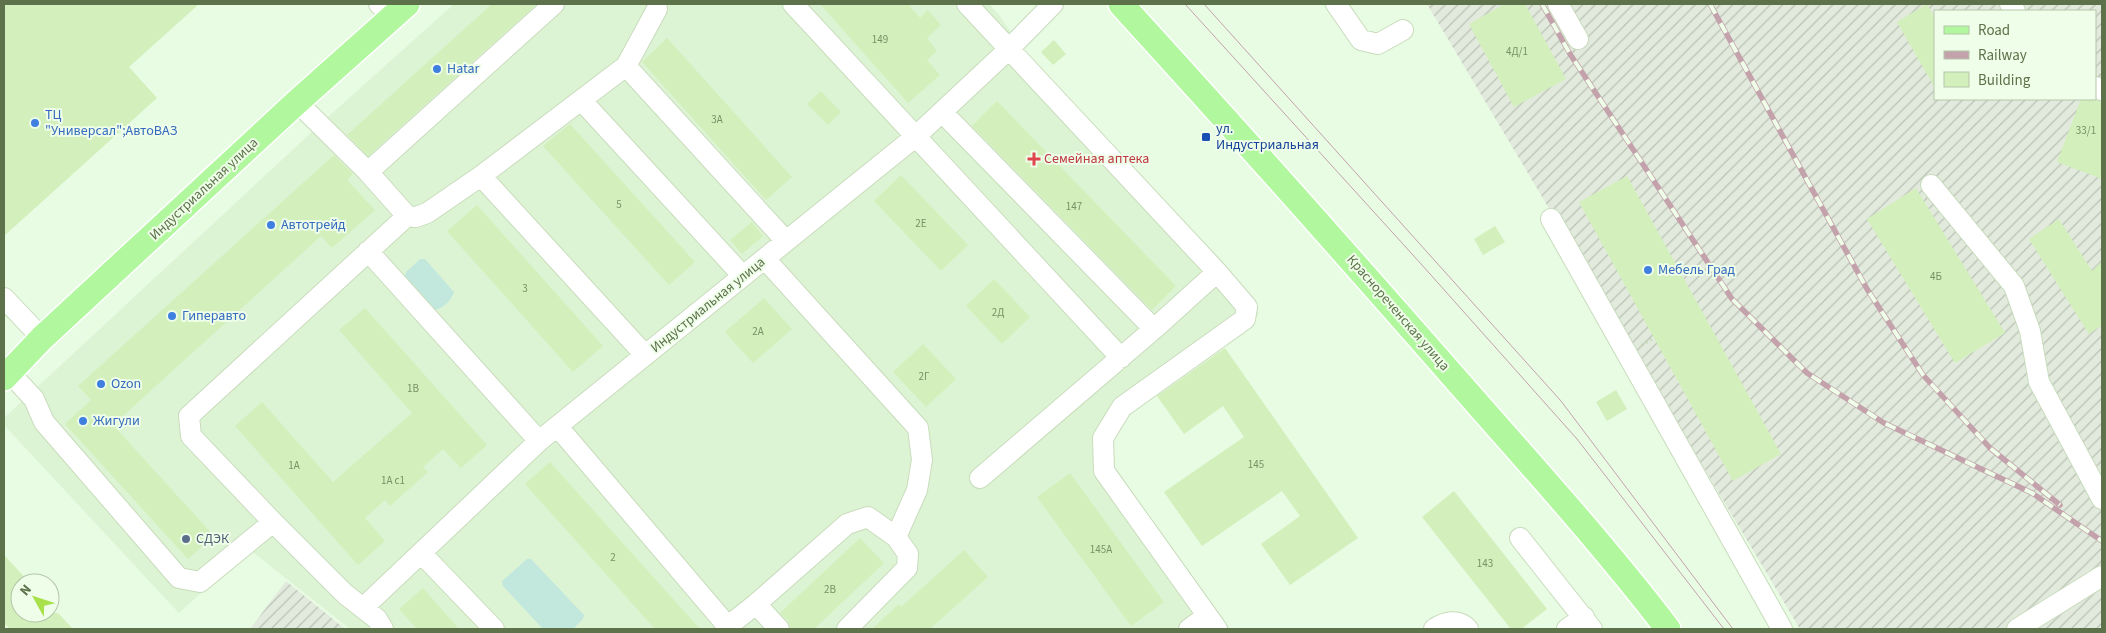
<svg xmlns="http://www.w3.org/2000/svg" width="2106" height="633" font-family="'Source Sans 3',sans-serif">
<defs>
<pattern id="industrial-furrows" width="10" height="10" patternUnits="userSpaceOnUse" patternTransform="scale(1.25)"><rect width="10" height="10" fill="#e2eadd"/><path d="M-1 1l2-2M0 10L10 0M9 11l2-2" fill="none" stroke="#bac2b5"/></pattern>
</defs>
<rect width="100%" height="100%" fill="#e8fbe3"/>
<!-- residential -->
<path fill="#ddf4d4" d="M454,4h535l10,11 33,47 192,201 35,51 -134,96 -16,29 3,28 118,162h-880l-101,-80 -70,64 -175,-188v-7l324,-301z"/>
<!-- industrial -->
<path fill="url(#industrial-furrows)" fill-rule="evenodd" d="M1427,4h675v625h-302zM1935,11h160v88h-160z
M286,581l58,47v1h-94z"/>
<!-- grass -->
<path fill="#c2e8de" d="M420,259h5l29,33c-2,8 -12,17 -19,18l-30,-34 1,-4z
M527,559h4l53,56 -1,4 -10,10h-30l-40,-43 -1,-5z"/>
<!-- building -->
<path fill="#d3efbb" d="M4,4h195l-70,63 28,31 -153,138z
M492,4h45l-169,152 -21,-21z
M820,4h88l12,14 8,-8 13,15 -14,13 10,13 -10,9 13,15 -32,28z
M1505,4h20l41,75 -52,28 -45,-83z
M1927,4l8,14v70l-38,-66z
M667,38l125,139 -26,23 -124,-138z
M1054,40l12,14 -13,11 -12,-13z
M821,91l20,21 -13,13 -21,-21z
M2081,99h11l10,3v77l-45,-17z
M997,101l179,185 -24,24 -180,-184z
M570,124l125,138 -26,23 -126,-139z
M334,155l19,19 -6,6 28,30 -43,38 -11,-12 -208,189 101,111 -26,23 -123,-135 26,-24 -13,-14z
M901,175l67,70 -27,26 -67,-70z
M1627,176l154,278 -48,27 -154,-279z
M1916,188l89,145 -50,30 -88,-144z
M477,205l126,141 -30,26 -126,-141z
M2059,219l33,52 10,-10v64l-13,9 -60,-95z
M752,222l11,14 -21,18 -12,-14z
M1495,226l10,16 -22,13 -9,-16z
M994,279l36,38 -28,27 -36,-38z
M764,298l28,31 -39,34 -28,-31z
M365,308l122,137 -26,23 -18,-19 -20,18 5,5 -38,34 -5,-6 -20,18 20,23 -27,24 -123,-139 27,-24 71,80 79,-69 -73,-83z
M923,344l33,35 -30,28 -33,-35z
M1225,348l133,190 -68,47 -29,-41 39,-28 -18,-25 -80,55 -38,-54 80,-55 -21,-31 -39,28 -27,-38z
M1616,390l11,19 -20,12 -11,-19z
M550,462l150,167h-45l-130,-145z
M1070,473l94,129 -33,24 -94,-129z
M1454,491l93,118 -26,20h-10l-89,-112z
M860,538l24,25 -70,66h-23l-3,-8 -8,-8z
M964,550l24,27 -58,52h-58l27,-25 2,3z
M4,555l26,28h-10v30h38l15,16h-63l-6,-6z
M423,588l36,41h-42l-18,-20z"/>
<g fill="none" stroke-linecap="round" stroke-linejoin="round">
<!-- minor casing -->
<g stroke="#c8dcbc" stroke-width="22">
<path id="minor" d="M379,4l13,13
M793,4l328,354
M967,4l250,268 30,35 -2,12 -123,88 -19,31 1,33 113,158
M1336,4l25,36 17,4 25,-14
M1558,4l20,35
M2010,4l5,7
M626,66l160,175
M2095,87l7,3
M582,101l160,174
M297,102l71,70 39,44
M942,112l212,217 63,-57
M368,172l186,-168
M481,176l164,179
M1931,185l83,101 16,45 9,51 63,117
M1551,219l231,410
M368,251l171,190
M765,259l153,169 4,32 -5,30 -21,47 12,17 -1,14 -60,61
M4,298l38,40
M9,372l25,27 10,23 135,156 21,4 73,-60
M558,427l172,202
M980,478l174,-149
M1520,538l72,91
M421,553l73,76
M756,604l91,-80 21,-7 28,20
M364,607l175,-166 376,-304 93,-87 45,-46
M728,626l28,-22 23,25
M383,629l-6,-10 -32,-25 -72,-72 -82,-86 -2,-20 218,-200 9,1 11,-4 54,-37 145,-110 31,-57
M1189,629l18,-13
M1434,629c10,-7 25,-11 34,0
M1567,629l17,-12
M2017,629l85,-53"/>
</g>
<!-- major casing -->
<g stroke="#fff" stroke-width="28">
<path id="major" d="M1121,4c114,125 227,252 339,380 71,81 143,160 208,245
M4,378l38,-40 255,-236 110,-98"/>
</g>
<!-- path -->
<path stroke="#b7d49f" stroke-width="3" stroke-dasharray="1 4" stroke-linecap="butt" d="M1642,345l12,-7"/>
<!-- minor -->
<use href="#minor" stroke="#fff" stroke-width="20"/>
<!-- major -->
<use href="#major" stroke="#b1f79d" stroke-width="25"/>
<!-- tram -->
<path stroke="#c4a2ac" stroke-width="1" d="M1185,4l237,261 155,174 147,190
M1204,4l357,397 172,228"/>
<!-- rail casing -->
<g stroke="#c4a2ac" stroke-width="5.5">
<path id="rail" d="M1542,4l28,50 162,245 75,74 77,50 148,70 70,48
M1710,4l157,285 56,86 67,73 70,57"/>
</g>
<!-- rail -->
<use href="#rail" stroke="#eefee8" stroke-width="4" stroke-dasharray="11" stroke-linecap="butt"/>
</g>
<!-- markers -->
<g fill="#3f7fe0" stroke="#eefee8" stroke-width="2">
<circle cx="437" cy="69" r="5"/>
<circle cx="35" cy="123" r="5"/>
<circle cx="271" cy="225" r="5"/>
<circle cx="1648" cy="270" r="5"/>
<circle cx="172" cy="316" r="5"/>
<circle cx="101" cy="384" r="5"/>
<circle cx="83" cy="421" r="5"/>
</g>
<rect fill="#1a4fb4" stroke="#eefee8" stroke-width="2" x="1201" y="132" width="10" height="10" rx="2.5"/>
<path fill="#e0444e" stroke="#eefee8" stroke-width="2" d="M1031.5 151.5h5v5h5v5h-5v5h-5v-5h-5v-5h5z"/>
<circle fill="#5c6f8a" stroke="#eefee8" stroke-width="2" cx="186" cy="539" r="5"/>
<g text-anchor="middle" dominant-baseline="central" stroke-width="4" stroke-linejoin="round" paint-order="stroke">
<!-- number labels -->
<g font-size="11" fill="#7a9166">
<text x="880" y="39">149</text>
<text x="1517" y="51">4Д/1</text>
<text x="717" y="119">3А</text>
<text x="2086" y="130">33/1</text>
<text x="619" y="204">5</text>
<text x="1074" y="206">147</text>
<text x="921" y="223">2Е</text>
<text x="1936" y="276">4Б</text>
<text x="525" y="288">3</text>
<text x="998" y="312">2Д</text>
<text x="758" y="331">2А</text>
<text x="924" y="376">2Г</text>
<text x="413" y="388">1В</text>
<text x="1256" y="464">145</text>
<text x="294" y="465">1А</text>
<text x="393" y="480">1А с1</text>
<text x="1101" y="549">145А</text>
<text x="613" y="557">2</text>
<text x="1485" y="563">143</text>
<text x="830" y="589">2В</text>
</g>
<!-- shop labels -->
<g font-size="14" fill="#366cbe" stroke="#eefee8" text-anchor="start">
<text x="447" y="69">Hatar</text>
<text x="45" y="115">ТЦ<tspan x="45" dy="16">"Универсал";АвтоВАЗ</tspan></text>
<text x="281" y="225">Автотрейд</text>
<text x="1658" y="270">Мебель Град</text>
<text x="182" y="316">Гиперавто</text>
<text x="111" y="384">Ozon</text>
<text x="93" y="421">Жигули</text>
</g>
<!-- transit labels -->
<g font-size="14" fill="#164399" stroke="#eefee8" text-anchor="start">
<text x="1216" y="129">ул.<tspan x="1216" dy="16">Индустриальная</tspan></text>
</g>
<!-- health labels -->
<g font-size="14" fill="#be3a42" stroke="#eefee8" text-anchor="start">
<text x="1044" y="159">Семейная аптека</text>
</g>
<!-- street labels -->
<g font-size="14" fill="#5d724a" stroke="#eefee8">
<text transform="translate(204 189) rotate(-43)">Индустриальная улица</text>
<text transform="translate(708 305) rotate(-39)">Индустриальная улица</text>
<text transform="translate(1398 313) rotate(49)">Краснореченская улица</text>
</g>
<!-- service labels -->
<g font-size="14" fill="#4e5e75" stroke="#eefee8" text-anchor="start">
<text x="196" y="539">СДЭК</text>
</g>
</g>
<!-- border -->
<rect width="2106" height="633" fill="none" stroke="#5d724a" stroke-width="10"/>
<!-- legend -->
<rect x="1934" y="10" width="162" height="90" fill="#eefee8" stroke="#b4c6a9"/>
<rect x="1944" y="26" width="25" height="8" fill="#b1f79d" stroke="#b4c6a9"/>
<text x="1978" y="35" font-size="15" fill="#5d724a">Road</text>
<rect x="1944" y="51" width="25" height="8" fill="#c4a2ac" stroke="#b4c6a9"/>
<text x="1978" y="60" font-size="15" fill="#5d724a">Railway</text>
<rect x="1944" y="72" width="25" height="15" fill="#d3efbb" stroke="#b4c6a9"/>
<text x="1978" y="85" font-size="15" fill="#5d724a">Building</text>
<!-- north arrow -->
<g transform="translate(35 598) rotate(310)"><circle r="24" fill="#eefee8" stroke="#b4c6a9"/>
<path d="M0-4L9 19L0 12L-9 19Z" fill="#a9e14c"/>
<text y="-8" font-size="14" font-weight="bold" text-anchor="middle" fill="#5d724a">N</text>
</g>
</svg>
